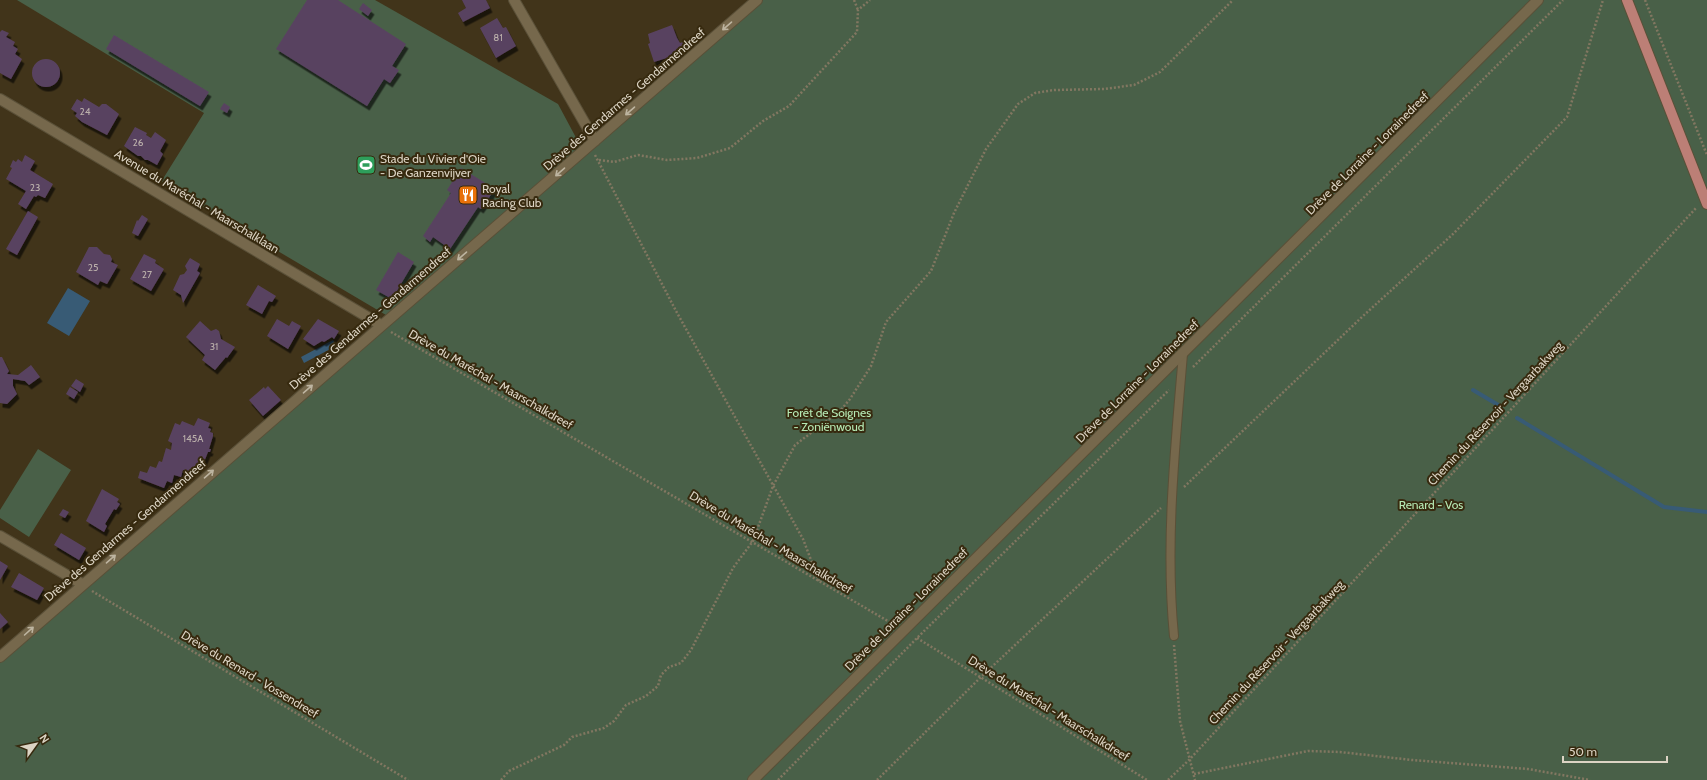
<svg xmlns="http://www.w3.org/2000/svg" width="1707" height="780" font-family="Cabin,sans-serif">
<defs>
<filter id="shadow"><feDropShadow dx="2.5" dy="4.5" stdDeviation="0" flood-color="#0009"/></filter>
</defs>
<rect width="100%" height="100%" fill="#41341a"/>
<!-- green -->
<path fill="#496048" d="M17,0h358l183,104 23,43 -195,168 -225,-133 43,-69z
M763,0h944v780h-1707v-121z
M38,449l33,21 -42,67 -29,-19v-8z"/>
<!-- water -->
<path fill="#385b75" d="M68,288l22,13 -21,35 -22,-13z
M333,340l3,6 -32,17 -3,-6z"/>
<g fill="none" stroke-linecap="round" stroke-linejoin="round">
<!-- stream -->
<path stroke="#385b75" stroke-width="4" d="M1473,390l27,16
M1517,418l147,89 43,5"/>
</g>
<!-- building -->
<path fill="#594261" filter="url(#shadow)" d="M307,0h31l68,44 -14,22 7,4 -9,13 -6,-4 -17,27 -91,-57z
M462,0h24l4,8 -27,14 -5,-9 8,-5z
M363,3l9,7 -4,6 -9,-7z
M497,18l6,10 3,-1 10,19 -20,12 -16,-30z
M672,25l5,13 3,5 3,-1 2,5 -14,7 -1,3 -16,5 -6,-18 2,-1 -2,-9z
M2,30l7,3 -3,4 9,5 -2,4 5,3 -3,5 7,5 -11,20 -11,-6v-41z
M114,35l95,57 -9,14 -94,-57z
M32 73a14 14 0 1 1 28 0a14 14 0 1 1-28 0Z
M84,98l15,9 3,-3h4l13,10 -12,21 -25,-13 -7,-6 2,-3 -6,-4 6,-10 5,3z
M224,103l6,4 -3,6 -7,-4z
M135,127l12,6 -1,2 5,3 4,-6 11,8 -6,11 3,3 -6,11 -9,-5h-3l-4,-4h-3l-14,-10z
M25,155l10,6 -5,9 23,14 -8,14 -7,-3 -2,2 -2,-1 -8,13 -8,-5 8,-13 -20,-12 6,-11 -2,-1 3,-7 3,2 2,-3 4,3z
M461,168l34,21 -14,20 -3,-2 -28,42 -17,-12 -3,5 -7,-6 28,-43 -4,-3z
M28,211l10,6 -21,38 -11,-6z
M142,215l6,4 -10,17 -6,-3 5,-13 1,1z
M89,247h8l7,7 6,1 2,4 -1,3 7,3 -11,19 -7,-3 -2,4 -22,-13z
M398,252l16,10 -22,37 -16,-9z
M144,254l12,6 -1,3 9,6 -13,22 -21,-12z
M190,258l10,6 -3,7 3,2 -17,30 -2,-8 -8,-5 7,-15 4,-1 3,-4 -2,-4z
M258,285l18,11 -4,6 -3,-1 -7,13 -16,-9z
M277,319l12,7 3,-5 9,5 -13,23 -21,-13z
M318,319l21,12 -5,8 -2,-2 -8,5 -2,-1 -8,5 -11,-7z
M200,321l11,10 5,-2 3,2 2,8 14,8 -8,11 -1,-1 -11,13 -13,-10 3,-5 -19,-18z
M0,357h2l7,14 -2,3 11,1 13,-10 9,12 -11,8 -4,-4 -12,-2v7l4,8 -10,10 -7,-1z
M76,379l8,5 -4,8 -9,-6z
M268,386l13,14 -18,16 -14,-16 15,-13 1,2z
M70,387l8,5 -4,7 -8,-5z
M198,418l12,5 -2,5 3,1 -1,3 3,1v3l-4,13h2l-1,3h-2l-4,10 -3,-1 -3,8 -6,-2 -1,6 -8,-3 -2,7 -7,-2 -2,8 -5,-2 -3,7 -26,-10 2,-7 7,2 3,-7 6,2 3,-7 3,1 4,-14 5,2 1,-7 -4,-2 7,-18 5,2 2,-4 12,5z
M102,489l17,10 -2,3 3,2 -4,6 -2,-1 -9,15 2,2 -3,6 -18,-11z
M63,509l6,3 -4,6 -6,-3z
M61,533l25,15 -7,12 -25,-15z
M0,561l8,5 -8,14z
M19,573l25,15 -7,12 -26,-13z
M0,613l8,9 -8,7z"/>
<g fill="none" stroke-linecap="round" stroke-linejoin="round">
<!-- service casing -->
<g stroke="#5a5038" stroke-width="10">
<path id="service" d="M1174,636c-9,-93 1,-188 9,-282"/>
</g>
<!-- minor casing -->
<g stroke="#5a5038" stroke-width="12">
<path id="minor" d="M514,0l81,141
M0,99l381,226
M0,536l82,48
M0,657l757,-657"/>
</g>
<!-- secondary casing -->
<g stroke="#5a5038" stroke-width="12">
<path id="secondary" d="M753,780l785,-780"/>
</g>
<!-- primary casing -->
<g stroke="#5a5038" stroke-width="12">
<path id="primary" d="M1627,0l80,204"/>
</g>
<!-- path -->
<path stroke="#827761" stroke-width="2.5" stroke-dasharray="2 2" stroke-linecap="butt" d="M854,0l4,10
M1645,0l62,155
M595,155l81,156 127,228 16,42
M599,160l15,2 24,-7 29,5 30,-2 33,-10 33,-27 26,-15 68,-74 1,-22 12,-10
M391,332l502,292
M1193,367l370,-367
M1184,487l179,-171 90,-82 114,-117 36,-117
M92,591l316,189
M917,638l230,142
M1174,645l6,76 15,59
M1194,774l114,-23 32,1 72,8 116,9 62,11
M501,780l8,-9 55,-26 8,-8 32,-9 10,-7 12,-16 20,-9 12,-10 3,-11 8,-8 12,-4 10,-13 42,-82 20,-27 20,-55 22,-41 45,-34 10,-12 21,-33 15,-44 45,-51 23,-58 32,-64 32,-45 17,-11 19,-3 50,-1 30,-4 26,-13 73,-72
M778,780l139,-142 252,-248
M877,780l104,-103 180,-169
M1168,780l22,-21 506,-551"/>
<!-- service -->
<use href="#service" stroke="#76684c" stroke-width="8"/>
<!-- minor -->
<use href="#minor" stroke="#76684c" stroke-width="10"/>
<!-- secondary -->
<use href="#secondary" stroke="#76684c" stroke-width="10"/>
<!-- primary -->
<use href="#primary" stroke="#bc7f76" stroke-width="10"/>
</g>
<!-- one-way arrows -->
<defs><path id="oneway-shaft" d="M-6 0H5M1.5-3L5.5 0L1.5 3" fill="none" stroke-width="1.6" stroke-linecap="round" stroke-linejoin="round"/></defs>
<g stroke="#bdb4a0">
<use href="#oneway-shaft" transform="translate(727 26) rotate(139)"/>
<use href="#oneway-shaft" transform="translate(630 111) rotate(139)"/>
<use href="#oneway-shaft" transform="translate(560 172) rotate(139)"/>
<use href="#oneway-shaft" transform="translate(462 256) rotate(139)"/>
<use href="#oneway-shaft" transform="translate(308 389) rotate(-41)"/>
<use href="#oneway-shaft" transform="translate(209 474) rotate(-41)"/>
<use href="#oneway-shaft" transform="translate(111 559) rotate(-41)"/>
<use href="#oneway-shaft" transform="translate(29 631) rotate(-42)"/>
</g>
<!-- icons -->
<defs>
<g id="stadium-square" transform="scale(1)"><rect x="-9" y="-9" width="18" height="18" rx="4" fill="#2e9e5b" stroke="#372a0f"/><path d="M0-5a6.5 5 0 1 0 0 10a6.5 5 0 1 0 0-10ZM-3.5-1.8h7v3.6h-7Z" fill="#fff"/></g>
<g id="restaurant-square" transform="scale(1)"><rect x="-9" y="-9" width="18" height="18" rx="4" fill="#e8710a" stroke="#372a0f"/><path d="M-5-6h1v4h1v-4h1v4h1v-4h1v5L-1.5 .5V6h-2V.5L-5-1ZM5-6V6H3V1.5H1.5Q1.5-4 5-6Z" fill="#fff"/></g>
</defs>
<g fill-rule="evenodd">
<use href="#stadium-square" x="366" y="165"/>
<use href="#restaurant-square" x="468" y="195"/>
</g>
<g text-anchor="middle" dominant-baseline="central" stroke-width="4" stroke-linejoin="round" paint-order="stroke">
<!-- number labels -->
<g font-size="10" fill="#bbb0ab">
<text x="498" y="37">81</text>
<text x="85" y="111">24</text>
<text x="138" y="142">26</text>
<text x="35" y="187">23</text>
<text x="93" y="267">25</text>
<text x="147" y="274">27</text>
<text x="214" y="346">31</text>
<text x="193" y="438">145A</text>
</g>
<!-- street labels -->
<g font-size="12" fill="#dcd4c4" stroke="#372a0f">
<text transform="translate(624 99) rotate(-41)">Drève des Gendarmes - Gendarmendreef</text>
<text transform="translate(1367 153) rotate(-45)">Drève de Lorraine - Lorrainedreef</text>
<text transform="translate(197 201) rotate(31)">Avenue du Maréchal - Maarschalklaan</text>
<text transform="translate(370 318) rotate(-41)">Drève des Gendarmes - Gendarmendreef</text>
<text transform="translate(491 379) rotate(30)">Drève du Maréchal - Maarschalkdreef</text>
<text transform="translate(1137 381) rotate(-45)">Drève de Lorraine - Lorrainedreef</text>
<text transform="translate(1495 413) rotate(-47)">Chemin du Réservoir - Vergaarbakweg</text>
<text transform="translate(125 530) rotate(-41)">Drève des Gendarmes - Gendarmendreef</text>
<text transform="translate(771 542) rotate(31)">Drève du Maréchal - Maarschalkdreef</text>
<text transform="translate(906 609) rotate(-45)">Drève de Lorraine - Lorrainedreef</text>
<text transform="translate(1276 652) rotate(-47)">Chemin du Réservoir - Vergaarbakweg</text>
<text transform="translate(250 674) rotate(31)">Drève du Renard - Vossendreef</text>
<text transform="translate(1049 708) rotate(32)">Drève du Maréchal - Maarschalkdreef</text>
</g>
<!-- poi labels -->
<g font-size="12" fill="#dcd4c4" stroke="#372a0f" text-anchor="start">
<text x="380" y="158">Stade du Vivier d'Oie<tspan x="380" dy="14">- De Ganzenvijver</tspan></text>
<text x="482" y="188">Royal<tspan x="482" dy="14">Racing Club</tspan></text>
</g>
<!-- park labels -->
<g font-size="12" fill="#b6eab5" stroke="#372a0f">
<text x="829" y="412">Forêt de Soignes<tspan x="829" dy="14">- Zoniënwoud</tspan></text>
<text x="1431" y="504">Renard - Vos</text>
</g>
</g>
<!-- north arrow -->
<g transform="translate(36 744) rotate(57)" stroke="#372a0f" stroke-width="3" paint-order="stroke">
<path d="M0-3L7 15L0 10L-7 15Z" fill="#dcd4c4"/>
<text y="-6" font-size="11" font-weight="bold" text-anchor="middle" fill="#dcd4c4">N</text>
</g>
<!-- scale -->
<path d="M1563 756v6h104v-6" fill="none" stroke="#dcd4c4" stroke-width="2"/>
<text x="1569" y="756" font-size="12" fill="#dcd4c4" stroke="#372a0f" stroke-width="3" paint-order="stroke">50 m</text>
</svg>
